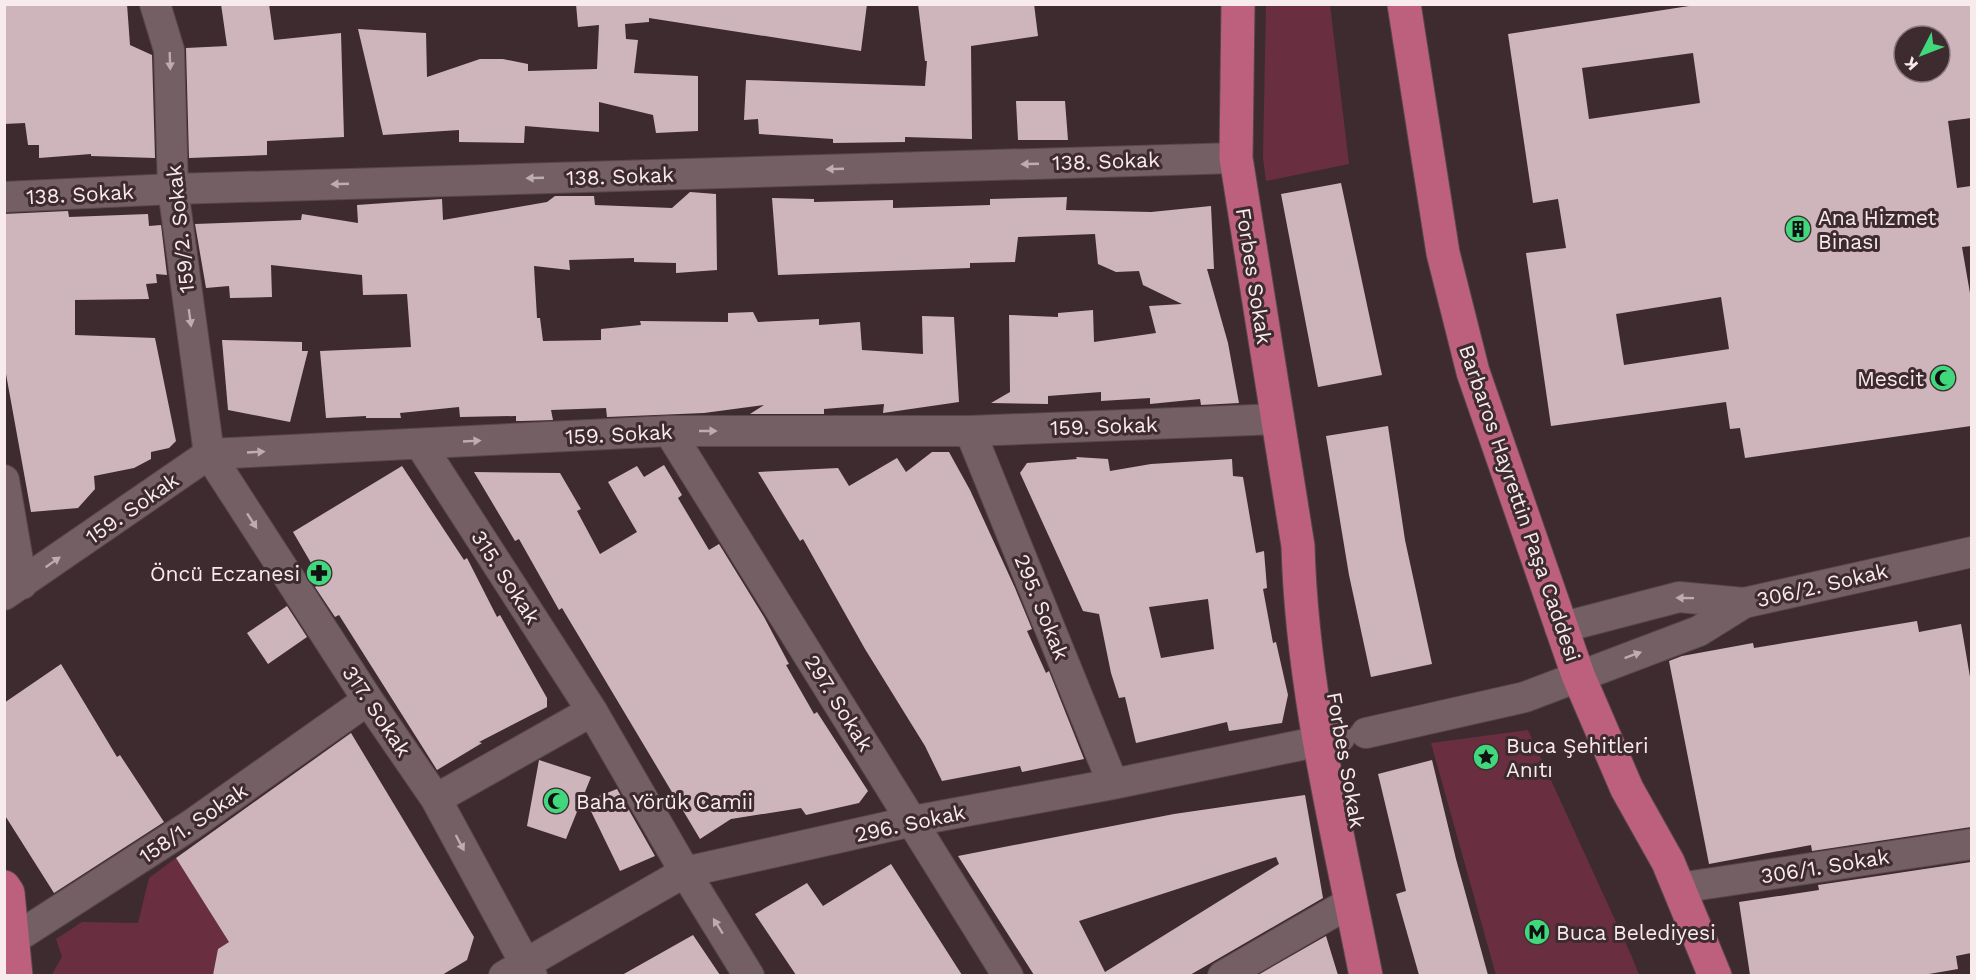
<svg xmlns="http://www.w3.org/2000/svg" width="1976" height="980" font-family="'Work Sans',sans-serif">
<rect width="100%" height="100%" fill="#3e2b30"/>
<!-- green -->
<path fill="#692f41" d="M1266,5h64l19,159 -83,17 -3,-23z
M1528,730l104,227 7,18h-143l-65,-232z
M176,858l53,84 -11,7 1,21 -8,5 -160,1 11,-19 -6,-18 26,-17 56,1 11,-45z"/>
<!-- building -->
<path fill="#ceb5bb" fill-rule="evenodd" d="M4,4h123l3,41 22,10 3,103 -64,-2v-2l-52,4v-13h-11l-3,-22 -21,1z
M221,4h48l5,36 67,-7 3,104 -77,4v14l-78,3 -3,-110 41,-2z
M576,4h291l-6,47 -212,-33v4l-24,2 1,15 12,1 -4,33 64,3v55l-42,2 -3,-18 -54,-13v30l-74,-6 -1,17 -65,-1v-12l-76,5 -25,-106 68,4 1,44 53,-18h23l25,5v7l69,-2 2,-44 -21,2z
M918,4h116l4,32 -67,10 1,93 -67,-2v5l-72,1v-4l-74,-5 -1,-15 -14,1 2,-40 179,6 2,-25h-2z
M1702,4h269v114l-23,3 9,67 14,-2v60l-9,1 9,52v127l-226,32 -5,-30 -10,1 -4,-27 -175,24 -25,-173 40,-5 -8,-49 -25,4 -25,-169zM1904,36h36v36h-36zM1693,53l7,50 -111,16 -7,-51zM1721,297l8,52 -105,16 -8,-51z
M1016,101h49l3,39h-50z
M1341,183l41,192 -64,12 -37,-193z
M690,192l26,2 1,76 -41,3v-10l-42,-1v-4l-65,2 1,10 -36,-4 3,52h3l3,23 58,-1v-11l40,-4 -1,-4 88,1v-9l25,-1 5,10 61,-3v6l41,-3 2,28 61,4 -1,-38 32,1 5,85 -76,11 1,-9 -60,5v5h-74l14,-9 -60,8 -97,4 -1,-9 -55,2 2,10 -31,1h-6v-5l-56,1 -1,-10 -59,6 1,5h-35v-2l-40,2 -6,-67 91,-4 -4,-53 -44,1 -1,-20 -91,-10 1,32 -42,1 -1,-12 -23,2 -11,-64 106,-4 1,-6 56,9 -1,-18 85,-6 1,21 104,-18 8,-6h39l1,9 77,3z
M1067,197l-1,13 85,2 60,-6 3,63h-7l21,74 11,60 -38,2 -1,-6 -50,5v-6l-49,3v-9l-53,4v8l-57,-1 19,-11 -1,-77 49,2v-4l35,-3 1,32 62,-9 -7,-27 33,-2 -39,-19 -4,-14 -23,1 -18,-8 -3,-30 -77,3 -3,25 -45,1v5l-192,7 -6,-77 42,1v3l79,-2v8l97,-3v-6z
M68,211l1,6 79,-3 1,12 12,-1 6,50 -11,-1 1,9 -11,1 3,15 -74,1v35l80,3 21,103 -7,7 -18,4v7l-17,9 -40,8 1,13 -17,19 -47,4 -27,-149v-149z
M222,340l80,2v9h6l-18,71 -62,-12z
M1388,426l17,114 27,124 -61,13 -22,-102 -23,-139z
M932,452h17l21,38 45,98 17,41 -5,2 19,42 3,-2 35,88 -62,13 -2,-6 -78,15 -17,-35 -60,-97 -62,-110 -3,2 -42,-69 80,-4 11,18 48,-28 9,14z
M1076,457l32,2 2,12 41,-7 81,-5 1,17 10,1 13,76 8,-2 3,37 -4,1 10,54 3,-1 12,53 -6,28 -53,8 -2,-9 -91,21 -11,-46 -6,1 -8,-25 -12,-59 -16,-3 -63,-138 7,-10 50,-4zM1208,599l6,50 -53,9 -12,-51z
M664,465l18,30 -4,3 31,52 10,-6 45,73 25,47 -3,1 28,49 3,-2 51,79 -9,12 -53,12 -5,-7 -70,11 -31,20 -138,-231 -3,2 -40,-71 -4,2 -41,-69 86,1 21,36 -4,2 23,43 37,-22 -29,-50 29,-16 7,11z
M402,466l62,94 3,-2 30,59 3,-2 47,83v9l-68,35 3,1 -45,27 -98,-155 -4,2 -20,-30 3,-2 -8,-14 4,-3 -21,-36z
M287,606l20,31 -39,27 -21,-31z
M1917,621l2,11 42,-8 10,59v144l-159,24 -1,-6 -102,19 -40,-203 13,-5 71,-13 1,5z
M61,664l56,93 3,-2 44,67 -110,71 -50,-79v-111z
M351,733l123,204 -7,23 -25,15h-229l5,-26 11,-7 -53,-84z
M539,760l52,17 -25,62 -39,-13z
M1432,760l24,99 32,116h-69l-23,-81 10,-3 -28,-117z
M617,789l38,67 -35,15 -34,-70z
M1305,795l18,103 -133,77h-156l-76,-119 216,-42zM1276,857l3,7 -174,108 -26,-51z
M1971,862v91l-15,3 2,13 -35,6h-173l-11,-73 80,-12 -1,-5z
M891,864l71,111h-166l-41,-61 52,-31 16,23z
M693,935l27,40h-98z
M1326,936l12,39h-80z"/>
<g fill="none" stroke-linecap="round" stroke-linejoin="round">
<!-- minor casing -->
<g stroke="#58474b" stroke-width="32">
<path id="minor" d="M155,4l14,46 4,139 36,265 159,246 68,99 96,177
M4,197l169,-8 1063,-31
M669,431l339,545
M970,431l143,353
M420,444l172,267 93,161 64,104
M4,480l18,104
M4,595l205,-141 460,-23h301l307,-12
M1560,628l119,-31 65,6
M1366,733l159,-36 174,-66 45,-28 228,-51
M436,799l156,-88
M1679,888l293,-44
M14,939l177,-114 177,-125
M504,976l181,-104 228,-51 200,-37 227,-47
M1223,976l128,-74"/>
</g>
<!-- major casing -->
<g stroke="#58474b" stroke-width="35">
<path id="major" d="M1238,4l-2,154 62,388c4,145 40,287 68,430
M1404,4l39,249 30,119 105,303 49,114 41,73 47,114
M4,887l4,6 8,83"/>
</g>
<!-- minor -->
<use href="#minor" stroke="#745f64" stroke-width="30"/>
<!-- major -->
<use href="#major" stroke="#bd607e" stroke-width="33"/>
</g>
<!-- one-way arrows -->
<defs><path id="oneway-solid" d="M-6-.8H1V-3.2L6.5 0L1 3.2V.8H-6Z" transform="scale(1.5)"/></defs>
<g fill="#bdacb0">
<use href="#oneway-solid" transform="translate(170 61) rotate(88)"/>
<use href="#oneway-solid" transform="translate(1030 164) rotate(178)"/>
<use href="#oneway-solid" transform="translate(835 169) rotate(178)"/>
<use href="#oneway-solid" transform="translate(535 178) rotate(178)"/>
<use href="#oneway-solid" transform="translate(340 184) rotate(178)"/>
<use href="#oneway-solid" transform="translate(190 318) rotate(82)"/>
<use href="#oneway-solid" transform="translate(708 431)"/>
<use href="#oneway-solid" transform="translate(472 441) rotate(-3)"/>
<use href="#oneway-solid" transform="translate(256 452) rotate(-3)"/>
<use href="#oneway-solid" transform="translate(252 521) rotate(57)"/>
<use href="#oneway-solid" transform="translate(53 562) rotate(-35)"/>
<use href="#oneway-solid" transform="translate(1685 598) rotate(-179)"/>
<use href="#oneway-solid" transform="translate(1633 655) rotate(-20)"/>
<use href="#oneway-solid" transform="translate(460 843) rotate(62)"/>
<use href="#oneway-solid" transform="translate(718 926) rotate(-122)"/>
</g>
<!-- icons -->
<defs>
<g id="building-disc" transform="scale(1.35)"><circle r="9.5" fill="#41d77c" stroke="#3e2b30"/><path d="M-4-6H4V6H1V3H-1V6H-4ZM-2.5-4.3h1.7v1.8h-1.7ZM.8-4.3h1.7v1.8H.8ZM-2.5-1h1.7V.8h-1.7ZM.8-1h1.7V.8H.8Z" fill="#111"/></g>
<g id="mosque-disc" transform="scale(1.35)"><circle r="9.5" fill="#41d77c" stroke="#3e2b30"/><path d="M3.5-4.9A6 6 0 1 0 3.5 4.9A5 5 0 1 1 3.5-4.9Z" fill="#111"/></g>
<g id="pharmacy-disc" transform="scale(1.35)"><circle r="9.5" fill="#41d77c" stroke="#3e2b30"/><path d="M-2-6h4v4h4v4h-4v4h-4v-4h-4v-4h4Z" fill="#111"/></g>
<g id="sight-disc" transform="scale(1.35)"><circle r="9.5" fill="#41d77c" stroke="#3e2b30"/><path d="M0-6L1.8-2.2L6-1.7L2.9 1.2L3.7 5.4L0 3.3L-3.7 5.4L-2.9 1.2L-6-1.7L-1.8-2.2Z" fill="#111"/></g>
<g id="metro-disc" transform="scale(1.35)"><circle r="9.5" fill="#41d77c" stroke="#3e2b30"/><path d="M-5.5 5V-5H-3L0 0L3-5H5.5V5H3V-.5L0 4L-3-.5V5Z" fill="#111"/></g>
</defs>
<g fill-rule="evenodd">
<use href="#building-disc" x="1798" y="229"/>
<use href="#mosque-disc" x="1943" y="378"/>
<use href="#pharmacy-disc" x="319" y="573"/>
<use href="#sight-disc" x="1486" y="757"/>
<use href="#mosque-disc" x="556" y="801"/>
<use href="#metro-disc" x="1537" y="932"/>
</g>
<g text-anchor="middle" dominant-baseline="central" stroke-width="6" stroke-linejoin="round" paint-order="stroke">
<!-- street labels -->
<g font-size="21" fill="#f8ebee" stroke="#3e2b30">
<text transform="translate(1106 161) rotate(-2)">138. Sokak</text>
<text transform="translate(620 176) rotate(-2)">138. Sokak</text>
<text transform="translate(80 194) rotate(-3)">138. Sokak</text>
<text transform="translate(180 229) rotate(-96)">159/2. Sokak</text>
<text transform="translate(1254 276) rotate(81)">Forbes Sokak</text>
<text transform="translate(1104 426) rotate(-2)">159. Sokak</text>
<text transform="translate(619 434) rotate(-3)">159. Sokak</text>
<text transform="translate(1520 503) rotate(71)">Barbaros Hayrettin Paşa Caddesi</text>
<text transform="translate(132 508) rotate(-35)">159. Sokak</text>
<text transform="translate(506 577) rotate(57)">315. Sokak</text>
<text transform="translate(1822 585) rotate(-13)">306/2. Sokak</text>
<text transform="translate(1042 607) rotate(68)">295. Sokak</text>
<text transform="translate(839 703) rotate(58)">297. Sokak</text>
<text transform="translate(377 711) rotate(56)">317. Sokak</text>
<text transform="translate(1346 760) rotate(80)">Forbes Sokak</text>
<text transform="translate(193 823) rotate(-34)">158/1. Sokak</text>
<text transform="translate(910 823) rotate(-12)">296. Sokak</text>
<text transform="translate(1825 866) rotate(-9)">306/1. Sokak</text>
</g>
<!-- poi labels -->
<g font-size="21" fill="#f8ebee" stroke="#3e2b30" text-anchor="start">
<text x="1818" y="217">Ana Hizmet<tspan x="1818" dy="24">Binası</tspan></text>
<text x="1924" y="378" text-anchor="end">Mescit</text>
<text x="300" y="573" text-anchor="end">Öncü Eczanesi</text>
<text x="1506" y="745">Buca Şehitleri<tspan x="1506" dy="24">Anıtı</tspan></text>
<text x="576" y="801">Baha Yörük Camii</text>
<text x="1556" y="932">Buca Belediyesi</text>
</g>
</g>
<!-- border -->
<rect width="1976" height="980" fill="none" stroke="#f8ebee" stroke-width="12"/>
<!-- north arrow -->
<g transform="translate(1922 54) rotate(228)"><circle r="28" fill="#3e2b30" stroke="#88787c" stroke-width="1.5"/>
<path d="M0-4.5L10 22L0 15L-10 22Z" fill="#41d77c"/>
<text y="-9" font-size="16" font-weight="bold" text-anchor="middle" fill="#f8ebee">K</text>
</g>
</svg>
